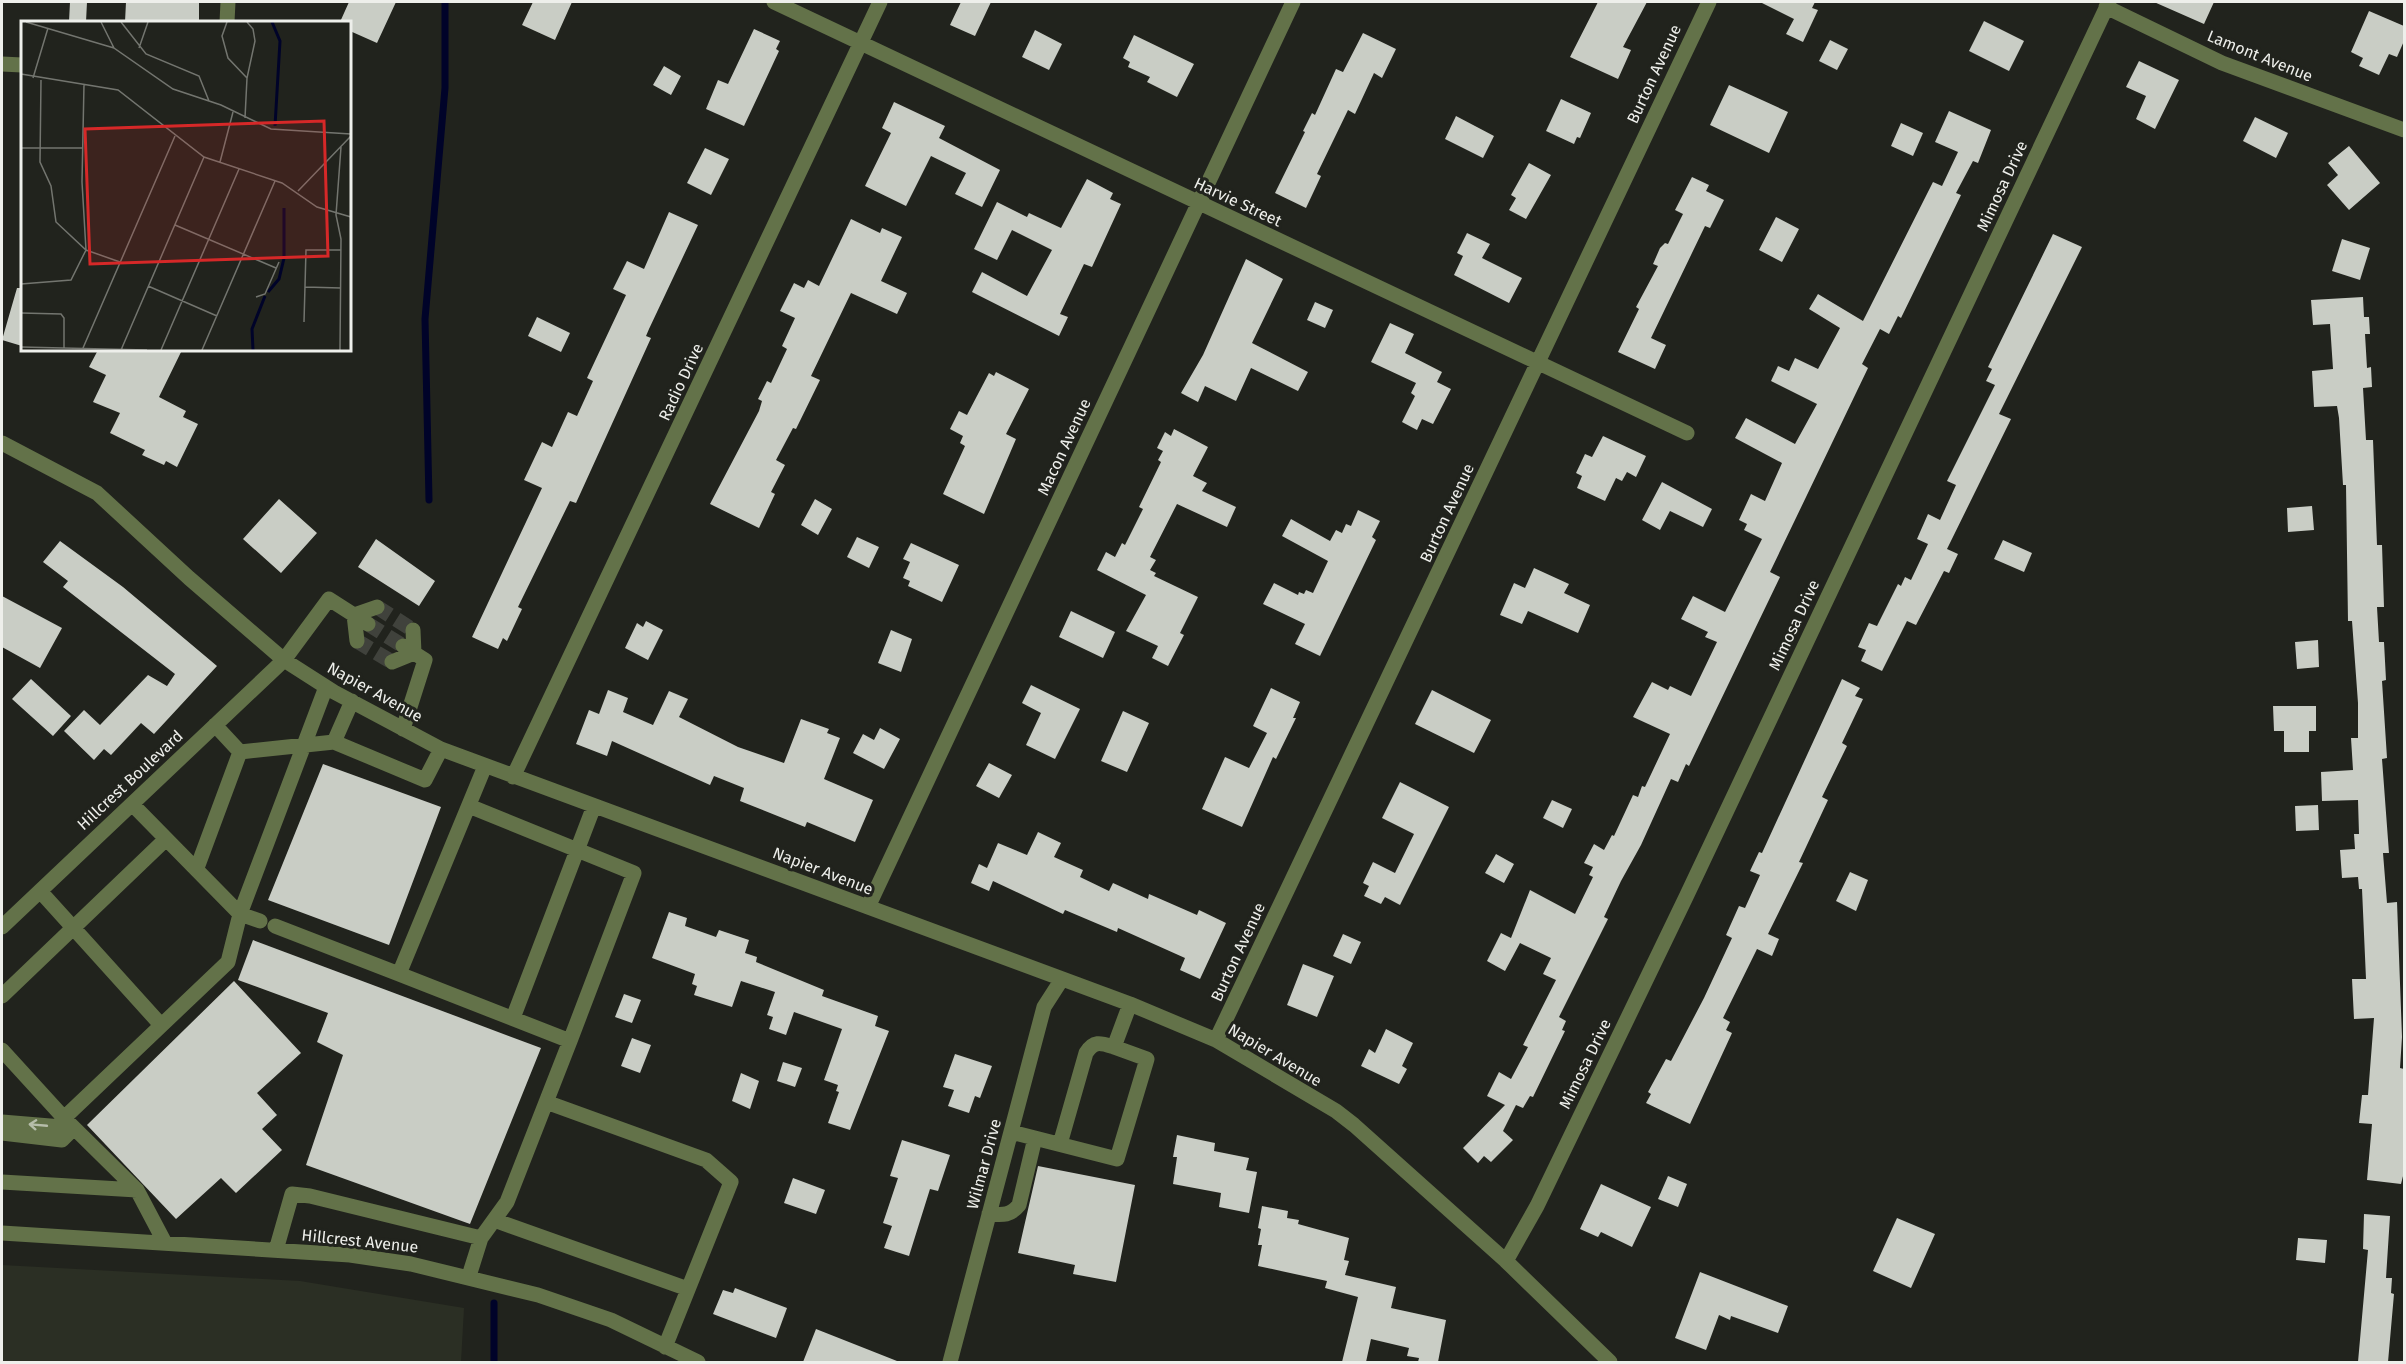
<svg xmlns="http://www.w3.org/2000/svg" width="2406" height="1364" font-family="'Fira Sans',sans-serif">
<rect width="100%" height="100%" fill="#21231d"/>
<!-- built -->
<path fill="#2b2f24" d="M2,1265l298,16 164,27 -3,54h-459z"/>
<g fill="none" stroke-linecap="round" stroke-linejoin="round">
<!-- stream -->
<path stroke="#000329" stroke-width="7" d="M429,500l-4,-181 20,-231v-86
M494,1362v-59"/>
</g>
<!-- building -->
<path fill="#c9cdc5" d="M70,2h17l-1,20h-17z
M126,2h73v20h-74z
M349,2h47l-19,41 -27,-12v-9h-10z
M533,2h39l-17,38 -33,-15z
M961,2h30l-16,34 -25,-11z
M1598,2h49l-24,45 8,3 -13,29 -48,-22z
M1760,2h55l-3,6 6,2 -15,32 -17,-8 8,-15z
M2154,2h60l-10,22z
M2369,11l35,15v15l-7,16 -8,-3 -10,21 -20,-9 4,-8 -12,-6z
M1984,21l40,20 -15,30 -40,-20z
M754,29l26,12 -4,8 3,2 -35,75 -38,-17 12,-29 10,4z
M1035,30l27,14 -13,26 -27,-13z
M1363,33l33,16 -14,29 -8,-5 -19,41 -7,-4 -31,64 4,2 -15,32 -31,-15 30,-61 -2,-1 9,-18 3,2 21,-46 7,3z
M1134,35l60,29 -17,33 -30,-15 3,-5 -22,-10 2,-5 -7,-4z
M1830,40l18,9 -11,21 -18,-9z
M2139,61l40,19 -24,49 -19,-10 10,-23 -20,-9z
M664,66l17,10 -10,19 -18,-10z
M1729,85l59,27 -19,41 -59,-28z
M1561,99l30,14 -11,25 -3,-1 -3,7 -28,-13z
M894,102l51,24 -6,12 61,32 -18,37 -27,-13 11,-21 -35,-17 -25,50 -41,-20 26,-53 -9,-5z
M1949,111l42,19 -13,33 -5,-2 -17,32 5,2 -60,123 -3,-2 -9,18 -9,-5 -18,35 6,4 -98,204 10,5 -91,189 -3,-2 -8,18 -7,-3 -30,66 -20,36 -17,36 4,2 -49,98 7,4 -4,9 3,1 -32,66 -3,-1 -7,12 -7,-3 -13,26 10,9 -22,22 -7,-6 -6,7 -15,-15 42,-43 -18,-9 12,-24 12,7 17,-32 -5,-2 33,-65 -13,-6 8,-16 -31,-15 -15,28 -18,-10 14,-28 10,5 19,-48 45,24 18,-37 -4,-2 4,-8 -9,-4 10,-19 10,6 8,-15 2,1 19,-41 5,2 4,-11 3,1 25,-53 -37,-17 19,-35 16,8 2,-4 21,10 26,-54 -12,-5 3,-5 -27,-13 12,-23 32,16 37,-73 -18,-9 3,-6 -8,-4 12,-26 14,7 17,-38 -47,-25 11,-20 49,26 22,-40 -46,-23 7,-15 11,5 6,-13 23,11 22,-41 -31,-19 9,-15 45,27 70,-139 9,4 16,-34 -23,-10z
M1456,116l38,20 -11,22 -38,-19z
M2255,117l33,16 -12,25 -33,-17z
M1901,123l22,10 -10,23 -22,-10z
M2349,146l31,37 -31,27 -22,-25 11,-10 -10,-12z
M705,148l24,11 -18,36 -24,-12z
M1529,163l22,12 -25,44 -17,-9 7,-12 -5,-3z
M1692,177l17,8 -3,6 18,9 -14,28 -5,-2 -54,112 15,7 -11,24 -37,-17 21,-43 -3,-2 22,-41 -5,-2 7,-16 5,-5 3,1 15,-30 -8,-4z
M1087,179l26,14 -3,6 11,5 -29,63 -8,-3 -24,50 8,3 -9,19 -87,-44 10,-20 45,24 25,-46 -40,-20 -15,30 -23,-11 23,-47 30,15 2,-4 32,15z
M669,212l29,13 -49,104 -3,7 5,2 -75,165 -6,-2 -52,106 4,2 -15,32 -4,-3 -5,11 -26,-12 70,-149 -18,-8 18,-38 10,5 16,-35 9,4 16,-35 -6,-3 39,-83 -13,-6 14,-28 17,8z
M1776,217l23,12 -17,33 -23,-12z
M851,219l29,14 2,-5 20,9 -21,44 26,12 -10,21 -46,-21 -40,83 9,4 -24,49 -3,-1 -17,32 9,5 -14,27 4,2 -16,34 -49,-24 49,-93 3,-10 -4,-2 9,-18 4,2 16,-34 -5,-3 13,-28 -15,-7 14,-28 10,5 4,-8 11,6z
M1467,233l23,11 -8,14 40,20 -13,25 -55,-28 9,-19 -6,-3z
M2053,234l29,13 -83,167 12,5 -64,130 11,5 -9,19 -5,-2 -28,54 -9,-4 -25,50 -21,-10 5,-11 -8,-3 11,-24 8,3 21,-42 3,2 4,-9 6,3 17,-36 -11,-5 11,-25 12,6 16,-35 -9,-4 48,-96 -9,-4 6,-12 -4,-2z
M2342,239l28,9 -10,32 -28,-9z
M1246,259l37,20 -31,64 56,29 -10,19 -47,-23 -15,33 -31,-15 -7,16 -17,-9 22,-38z
M17,288h5v58l-20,-6z
M2363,297l1,20h5l1,17h-5l2,34 4,-1 1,20 -9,1 3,52h7l4,105h5l2,62h-7l2,35h5l2,38 -4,1 5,77 -5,1 7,94h-6l4,50 10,-1 5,135 -2,31 4,1v103l-3,12 -34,-4 5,-56 -13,-1 3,-28h6l6,-77 -20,1 -2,-40h14l-4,-90h-3l-1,-12 -16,1 -2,-28 15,-1 -1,-15h5l-1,-34 -36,1 -1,-29 32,-2 -2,-32h7v-35l-6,-82h-4l-2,-136h-3l-4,-67 -2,-12 -23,1 -2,-36 21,-2 -3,-45 -17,1 -2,-25z
M1315,302l18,8 -8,18 -18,-8z
M537,317l33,16 -9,19 -33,-16z
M1390,323l24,11 -9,19 37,19 -5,10 14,7 -18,35 -11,-5 -5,11 -15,-8 13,-26 -4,-3 5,-10 -45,-21z
M98,350h84l-23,47 27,14 -3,6 15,7 -21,43 -11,-6 -2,4 -22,-10 3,-5 -35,-17 10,-20 -27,-11 13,-27 -17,-8z
M996,372l33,17 -23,45 10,5 -32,75 -41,-20 22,-48 -5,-3 3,-7 -13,-7 9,-18 8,4 22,-42 5,3z
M1174,429l34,18 -15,29 14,7 -5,8 34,16 -9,20 -50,-23 -27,53 6,3 -6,10 6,3 -2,3 44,21 -18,36 4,2 -16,31 -16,-8 6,-12 -32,-15 20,-36 -49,-25 9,-18 9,5 7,-14 3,2 18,-36 -4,-2 22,-45 -3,-2 5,-9 -6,-3 8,-16 6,4z
M1603,436l43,20 -10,21 -9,-5 -5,9 -6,-3 -11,23 -28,-13 5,-12 -6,-3 9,-19 7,3z
M1662,482l50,27 -9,18 -33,-16 -10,19 -18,-10z
M279,499l38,34 -36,40 -38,-34z
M815,499l17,10 -14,26 -17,-10z
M2312,506l2,24 -26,2 -1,-24z
M1358,510l22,11 -8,16 4,3 -56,116 -25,-12 10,-20 -42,-20 11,-21 24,12 1,-3 5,2 2,-4 7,3 15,-32 -46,-25 9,-17 39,22 6,-11 6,3 4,-9 5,2z
M857,537l22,10 -10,21 -22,-11z
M376,539l59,42 -16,25 -61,-39z
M2003,540l29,13 -8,19 -30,-13z
M60,541l63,46 94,79 -63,68 -13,-11 -30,32 -7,-6 -10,11 -30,-29 20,-21 16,15 48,-50 19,11 8,-12 -112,-87 5,-6 -25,-19z
M911,543l48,22 -17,37 -34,-16 2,-5 -7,-3 7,-16 -7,-3z
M1534,568l35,16 -5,9 26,12 -12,28 -50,-22 -6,13 -22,-9 14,-32 11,5z
M2,596l60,32 -22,40 -38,-21z
M1071,611l44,21 -12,26 -44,-21z
M646,621l17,9 -15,30 -23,-12 12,-25 6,4z
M891,630l21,9 -11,33 -23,-9z
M2318,640l1,27 -22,2 -2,-27z
M31,679l40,37 -18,20 -41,-37z
M1842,679l18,9 -5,8 8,3 -21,44 5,3 -25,51 6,3 -29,62 4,1 -35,71 11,5 -7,17 -15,-7 -34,69 7,4 -4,8 6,3 -42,91 -44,-21 5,-9 -3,-2 18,-33 5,2 33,-63 28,-60 -6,-3 13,-29 6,2 15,-33 -10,-4 9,-19 3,1z
M1031,685l49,24 -25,50 -29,-14 15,-32 -19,-10z
M1271,688l29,14 -7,16h3l-20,41 -3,-2 -31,70 -40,-18 23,-52 24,11 18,-35 -14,-7z
M608,690l20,8 -5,14 30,13 16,-34 19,8 -9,18 59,30 46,16 17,-44 28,10 -2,4 13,5 -16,41 49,21 -18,42 -48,-20 -2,5 -65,-26 4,-13 -30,-12 -4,9 -98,-44 -5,15 -31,-12 13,-34 10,4z
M1432,690l59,30 -17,33 -59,-29z
M2273,706h43v25h-7v21h-25v-21h-10z
M1123,711l26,12 -22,49 -26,-11z
M880,728l20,11 -16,30 -31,-16 10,-19 11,6z
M989,763l23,12 -13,23 -23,-12z
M323,764l118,43 -52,138 -121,-45z
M1400,782l49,25 -49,98 -15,-8 -4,7 -17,-8 5,-10 -6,-3 10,-21 22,11 19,-39 -32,-16z
M1552,800l20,9 -9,19 -20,-10z
M2318,805l1,25 -23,1 -1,-25z
M1038,832l23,11 -7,14 29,13 -3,7 29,14 4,-8 35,16 1,-5 48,21 2,-5 27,13 -26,56 -20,-9 5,-12 -67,-30 -1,4 -52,-22 -2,4 -70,-33 -4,10 -18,-8 8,-19 8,4 11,-25 29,12z
M1496,854l18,10 -10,19 -19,-10z
M1850,872l18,8 -12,31 -20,-10z
M669,912l18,6 -2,8 31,11 3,-7 30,10 -4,13 12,4 -1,5 68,28 -2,6 56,20 -3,10 14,5 -39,99 -22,-7 11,-31 -3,-1 2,-6 -14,-5 18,-51 -48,-17 -8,23 -17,-6 4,-12 -6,-2 8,-23 -34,-11 -9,26 -38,-12 3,-9 -5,-2 3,-10 -43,-16z
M1343,934l18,8 -10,22 -18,-8z
M253,940l288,108 -71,176 -164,-59 37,-110 -26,-13 11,-29 -90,-33z
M1303,964l31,12 -17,41 -30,-12z
M234,981l67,72 -44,40 20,22 -15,14 20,21 -46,43 -15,-15 -45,41 -89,-94z
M624,994l17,6 -9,23 -17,-6z
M1386,1029l27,14 -11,23 5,3 -8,15 -38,-18 8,-17 6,4z
M632,1038l19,7 -11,28 -19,-7z
M955,1054l37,12 -12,32 -5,-2 -6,17 -21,-7 6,-16 -11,-3z
M783,1062l19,6 -7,19 -18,-6z
M741,1073l18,8 -9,28 -18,-8z
M1177,1135l38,8 -1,8 35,7 -3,12 11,2 -8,41 -30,-6 2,-14 -48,-9 4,-27h-4z
M902,1140l48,15 -12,36 -8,-2 -21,67 -25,-8 8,-22 -9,-3 15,-45 -8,-2z
M1038,1166l97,19 -19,97 -43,-8 2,-9 -57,-12z
M1668,1176l19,8 -9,23 -20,-8z
M793,1178l32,12 -9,24 -32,-11z
M1601,1184l50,23 -19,40 -31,-15 -3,5 -18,-8z
M1262,1206l26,5 -1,7 12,2 -1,4 51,14 -5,22 5,1 -4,14 51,12 -5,21 55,12 -8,42h-20l1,-4 -12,-2 2,-8 -38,-9 -5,23h-24l16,-65 -33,-9 2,-7 -69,-15 4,-21h-4l3,-16 -3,-1z
M2364,1214l26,2 -4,62h6l-1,15 3,1 -6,68h-30l10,-112 -5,-1z
M1897,1218l38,16 -24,54 -38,-17z
M2298,1238l29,2 -2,23 -29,-3z
M1700,1272l88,34 -10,27 -47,-17 -1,4 -11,-5 -13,35 -31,-12z
M735,1288l52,20 -11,30 -63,-24 10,-24 10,3z
M816,1329l81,32v1h-94z"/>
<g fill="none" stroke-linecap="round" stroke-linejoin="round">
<!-- minor-tunnel -->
<path stroke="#40423c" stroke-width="15" stroke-dasharray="15 8" stroke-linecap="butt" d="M377,607l36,23
M368,624l35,22
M357,641l35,21"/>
<!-- minor -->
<path stroke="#637249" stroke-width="15" d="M774,2l913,431
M2106,7l116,56 182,67
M227,22l1,-20
M2,64l20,1
M2,443l95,50 92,85 95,82 50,32 107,57 689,255 86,36 120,71 18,14 152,136 104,101
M357,641l-3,-26 23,-8
M403,646l22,14 -22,69
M392,662l22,-9 -1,-23
M352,701l-18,41 91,38 16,-31
M240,752l94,-10
M513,777l367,-775
M197,868l43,-116 -25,-27
M40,891l121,134
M868,907l425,-905
M260,921l-20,-7 86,-227
M275,926l124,48 86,-208
M2,927l282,-267 45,-61 39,25
M399,974l171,67 64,-168 -165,-67
M2,996l164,-157
M513,1018l81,-212
M1216,1040l493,-1038
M2,1050l62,68 73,72 28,53
M546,1102l160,58 25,22 -66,165
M64,1118l164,-156 12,-48 -108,-110
M2,1122l72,6
M1011,1132l106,27 30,-100 -33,-12 16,-43
M2,1133l60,7 12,-12
M1060,1144l26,-91c8,-13 15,-10 28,-6
M2,1182l135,8
M989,1214c14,1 21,2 30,-9l16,-67
M494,1220l194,69
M2,1233l348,22 61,9 127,31 73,25 87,42
M481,1238l26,-36 63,-161
M276,1250l16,-56 18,2 171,42 -12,38
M1506,1261l31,-55 149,-309 423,-895
M950,1362l94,-355 18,-28"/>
</g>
<!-- one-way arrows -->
<defs><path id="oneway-shaft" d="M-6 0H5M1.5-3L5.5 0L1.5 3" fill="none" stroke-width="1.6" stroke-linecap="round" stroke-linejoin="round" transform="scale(1.5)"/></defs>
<use stroke="#b6bdaa" href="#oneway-shaft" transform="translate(38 1125) rotate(-175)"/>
<g text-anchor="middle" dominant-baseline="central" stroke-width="6" stroke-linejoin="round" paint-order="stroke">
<!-- street labels -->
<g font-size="16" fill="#eeefeb" stroke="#21231d">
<text transform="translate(2260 56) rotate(22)">Lamont Avenue</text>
<text transform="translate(1654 74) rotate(-65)">Burton Avenue</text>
<text transform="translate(2002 186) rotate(-65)">Mimosa Drive</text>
<text transform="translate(1238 202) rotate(25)">Harvie Street</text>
<text transform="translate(681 382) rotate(-65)">Radio Drive</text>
<text transform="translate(1064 447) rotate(-65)">Macon Avenue</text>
<text transform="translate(1447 513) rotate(-65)">Burton Avenue</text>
<text transform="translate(1794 625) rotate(-65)">Mimosa Drive</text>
<text transform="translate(375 692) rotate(29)">Napier Avenue</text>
<text transform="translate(130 780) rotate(-43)">Hillcrest Boulevard</text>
<text transform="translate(823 871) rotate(21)">Napier Avenue</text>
<text transform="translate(1238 952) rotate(-65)">Burton Avenue</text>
<text transform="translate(1275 1055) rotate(31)">Napier Avenue</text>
<text transform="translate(1585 1064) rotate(-64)">Mimosa Drive</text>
<text transform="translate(984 1164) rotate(-75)">Wilmar Drive</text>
<text transform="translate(360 1241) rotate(6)">Hillcrest Avenue</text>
</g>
</g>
<!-- overview -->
<g transform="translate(21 21)">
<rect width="330" height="330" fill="#21231d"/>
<path fill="none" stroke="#000329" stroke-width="3" d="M251,1l8,19 -5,85M247,271l11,-13 5,-21v-50M232,329l-1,-21 13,-33"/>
<path fill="none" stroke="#73756f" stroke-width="1.5" d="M5,1l88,26M80,1l13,26 59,41 48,16 50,24 80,5M100,1l25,32 53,22 10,25M206,1l-5,14 6,22 19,20M118,27l9,-26M0,53l97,16 86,67 78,26 35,24 34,10M12,57l15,-50M20,59l-1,82 11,24 5,36 30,28 34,12M224,97l2,-40 8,-37 -2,-12 -6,-7M0,127h61M199,141l13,-50M277,170l53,-55M154,204l101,43M0,263l50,-4 15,-30 -4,-68 2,-98M127,265l69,30M284,266l36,1M235,276l9,-3 14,-32M0,292l40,1 3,4v30M283,301l2,-72h35M0,326l126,3M62,327l92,-212M100,329l83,-193M140,329l78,-181M181,329l73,-169M319,329l1,-111 -5,-24 5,-68"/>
<path fill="#d62828" fill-opacity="0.15" stroke="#d62828" stroke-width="3" d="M303,100l4,135 -238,8 -5,-135z"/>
<rect width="330" height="330" fill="none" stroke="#eeefeb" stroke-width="3"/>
</g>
<!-- border -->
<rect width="2406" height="1364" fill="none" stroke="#eeefeb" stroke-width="6"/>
</svg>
